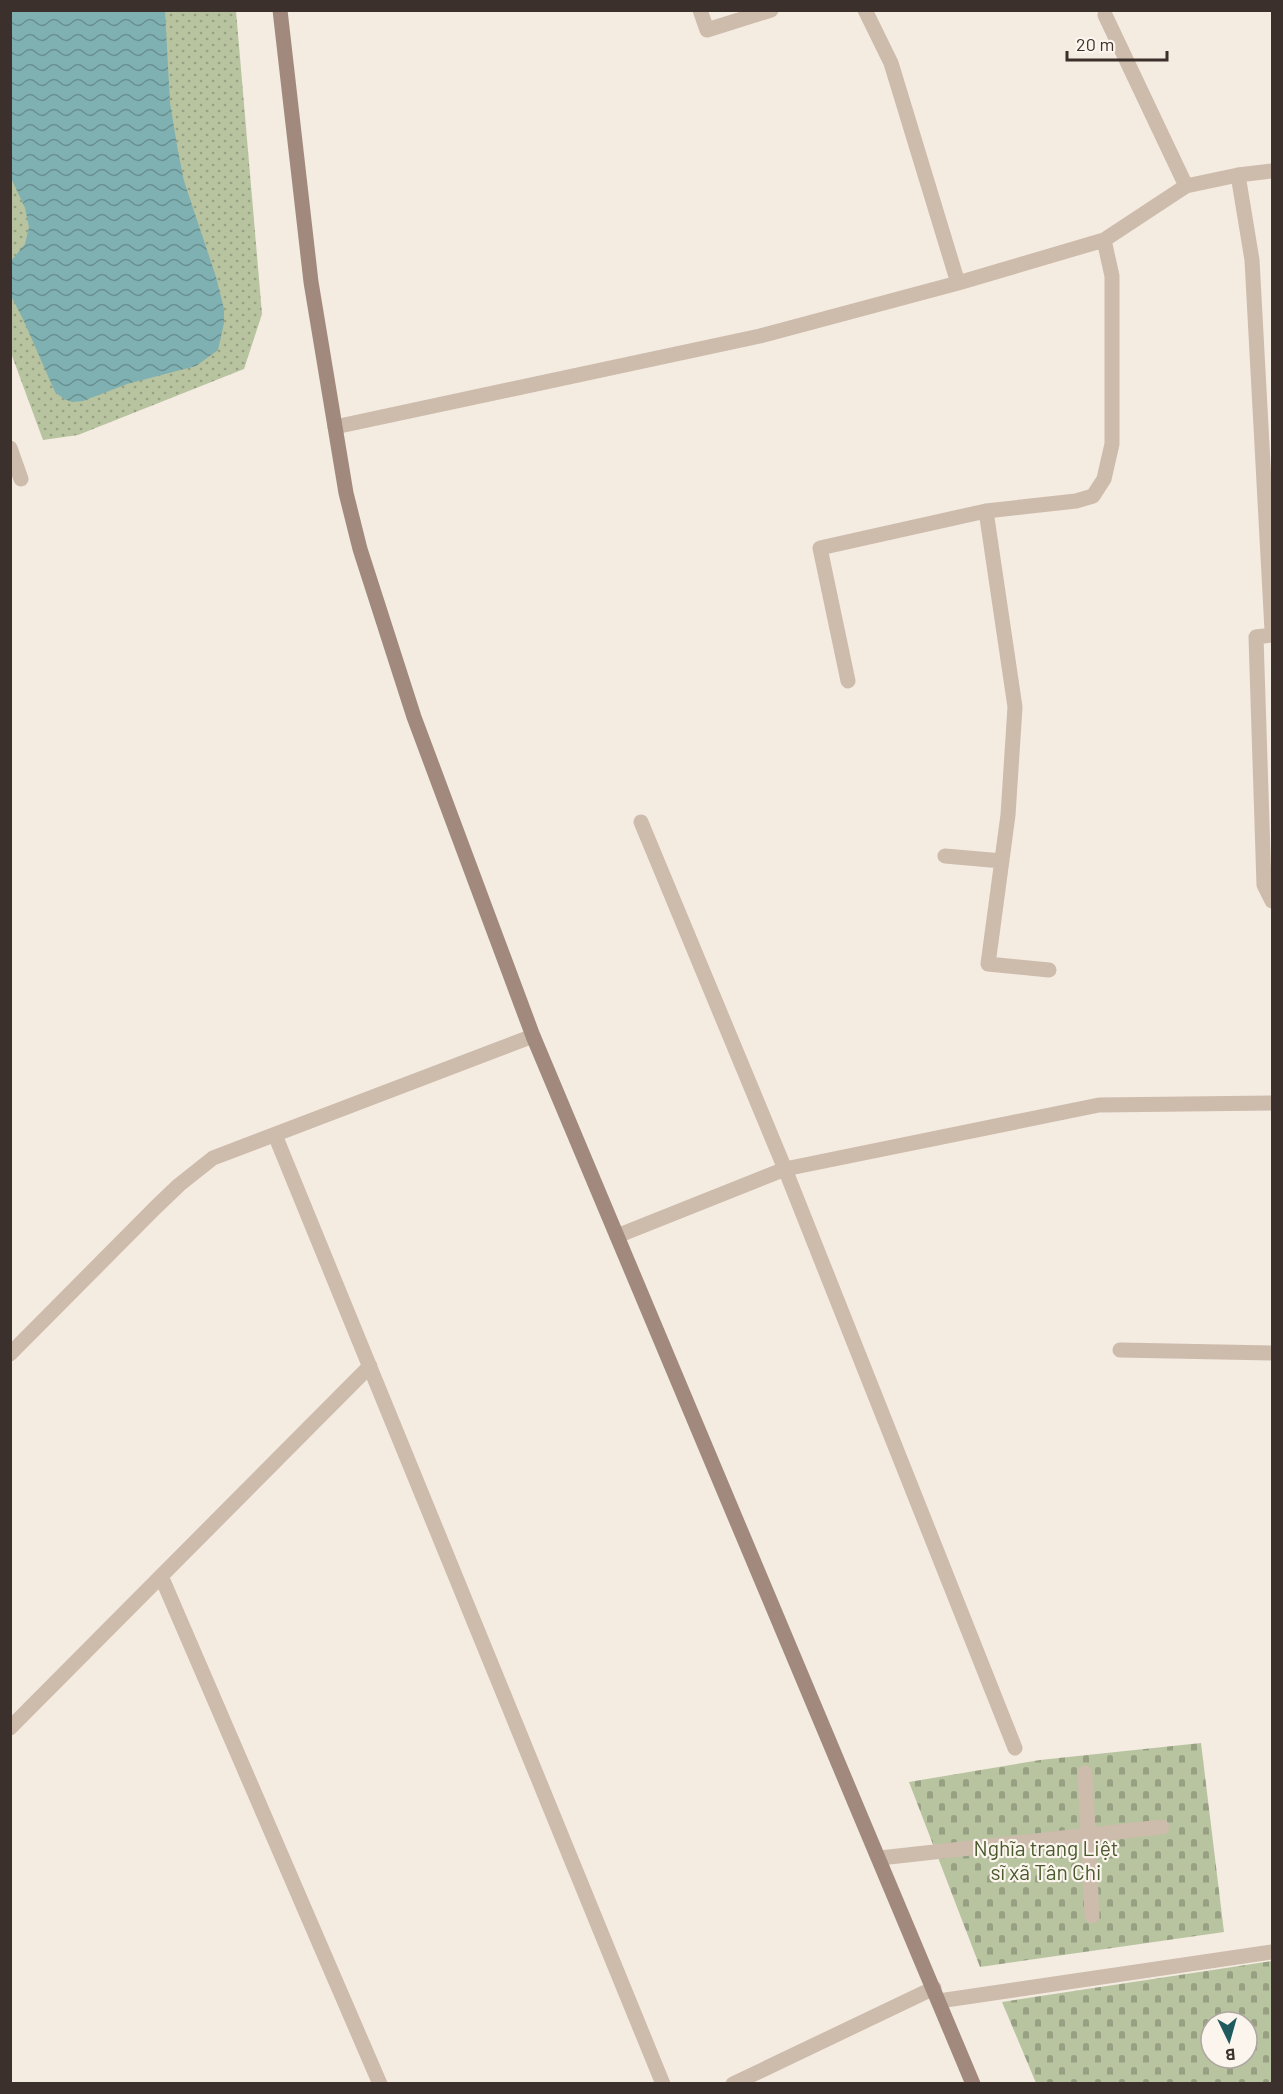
<svg xmlns="http://www.w3.org/2000/svg" width="1283" height="2094" font-family="Barlow,sans-serif">
<defs>
<pattern id="cemetery-stones" width="16" height="16" patternUnits="userSpaceOnUse" patternTransform="scale(1.5)"><rect width="16" height="16" fill="#b8c4a0"/><path d="M2 7V4a2 2 0 0 1 4 0v3zM10 15v-3a2 2 0 0 1 4 0v3z" fill="#97a083"/></pattern>
<pattern id="park-dots" width="8" height="8" patternUnits="userSpaceOnUse" patternTransform="scale(1.5)"><rect width="8" height="8" fill="#b8c4a0"/><path d="M2 2h.1M6 6h.1" fill="none" stroke="#97a083" stroke-width="1.8" stroke-linecap="round"/></pattern>
<pattern id="water-waves" width="16" height="10" patternUnits="userSpaceOnUse" patternTransform="scale(1.5)"><rect width="16" height="10" fill="#7fb0b2"/><path d="M0 5q4-4 8 0t8 0" fill="none" stroke="#699091"/></pattern>
</defs>
<rect width="100%" height="100%" fill="#f4ebe1"/>
<!-- cemetery -->
<path fill="url(#cemetery-stones)" fill-rule="evenodd" d="M1201,1743l23,189 -244,35 -71,-185 131,-22z
M1272,1961v122h-236l-34,-81zM1211,2022h36v36h-36z"/>
<!-- park -->
<path fill="url(#park-dots)" d="M11,11h225l26,303 -18,55 -166,66 -35,5 -32,-87z"/>
<!-- water -->
<path fill="url(#water-waves)" d="M10,11h155l5,92 8,48 6,30 32,96 8,32v14l-6,27 -22,16 -69,18 -44,17 -11,1 -8,-3 -9,-7 -32,-73 -12,-23v-35l14,-17 4,-17 -4,-19 -14,-30z"/>
<g fill="none" stroke-linecap="round" stroke-linejoin="round">
<!-- lane -->
<path stroke="#cdbbac" stroke-width="15" d="M1085,1773l7,143
M880,1858l282,-31"/>
<!-- street -->
<path stroke="#cdbbac" stroke-width="15" d="M700,10l7,20 64,-20
M865,10l26,53 67,220
M1105,15l81,171
M1238,175l14,85 20,370
M335,427l425,-91 198,-53 146,-43 82,-54 52,-11 34,-4
M10,448l11,31
M1272,635l-16,2 8,248 8,16
M848,681l-28,-133 166,-37
M641,822l144,347 230,579
M945,856l57,5
M1049,970l-61,-6 20,-149 7,-108 -29,-196 90,-10 17,-5 11,-17 8,-35v-168l-8,-36
M275,1135l388,949
M617,1236l168,-67 314,-64 173,-2
M1120,1350l152,3
M10,1354l146,-147 23,-22 34,-27 320,-122
M161,1576l219,508
M10,1728l360,-362
M939,2001l333,-49
M733,2084l201,-96"/>
<!-- secondary -->
<path stroke="#a18a7d" stroke-width="15" d="M280,10l31,272 35,211 14,56 54,168 119,319 440,1048"/>
</g>
<g text-anchor="middle" dominant-baseline="central" stroke-width="4.5" stroke-linejoin="round" paint-order="stroke">
<!-- park labels -->
<g font-size="21" fill="#4a5a2e" stroke="#fbf5ee">
<text x="1046" y="1847">Nghĩa trang Liệt<tspan x="1046" dy="24">sĩ xã Tân Chi</tspan></text>
</g>
</g>
<!-- border -->
<rect width="1283" height="2094" fill="none" stroke="#3b302b" stroke-width="24"/>
<!-- north arrow -->
<g transform="translate(1229 2040) rotate(175)"><circle r="28" fill="#fbf5ee" stroke="#aea6a0" stroke-width="1.5"/>
<path d="M0-4.5L10 22L0 15L-10 22Z" fill="#1f5a5e"/>
<text y="-9" font-size="16" font-weight="bold" text-anchor="middle" fill="#3b302b">B</text>
</g>
<!-- scale -->
<path d="M1067 51v9h100v-9" fill="none" stroke="#3b302b" stroke-width="3"/>
<text x="1076" y="51" font-size="18" fill="#3b302b" stroke="#fbf5ee" stroke-width="4.5" paint-order="stroke">20 m</text>
</svg>
